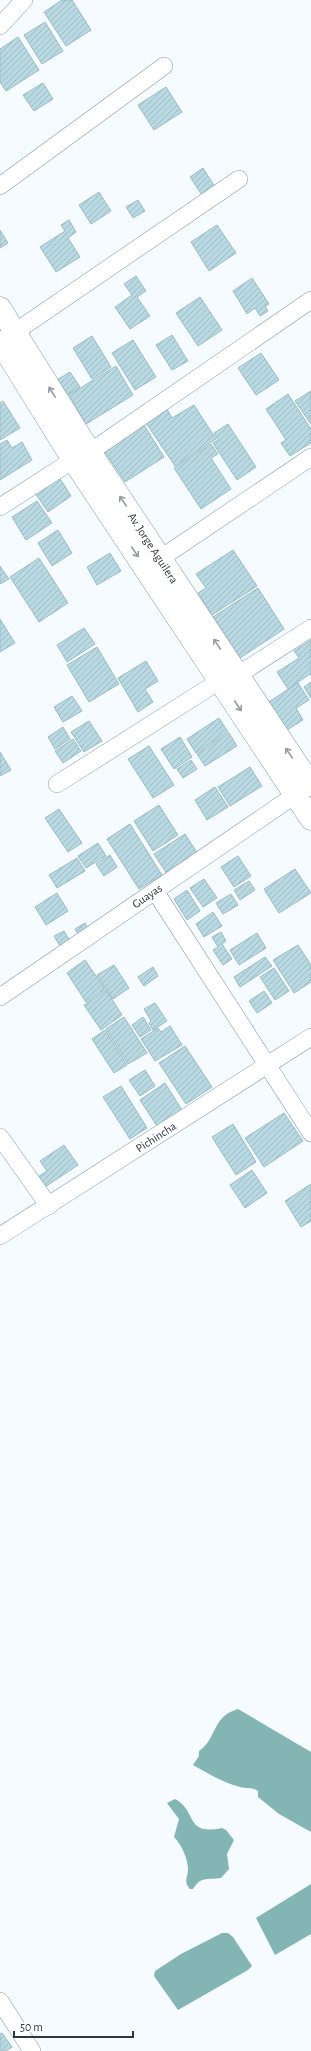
<svg xmlns="http://www.w3.org/2000/svg" width="311" height="2051" font-family="'Alegreya Sans',sans-serif">
<defs>
<pattern id="building-hatch" width="6" height="6" patternUnits="userSpaceOnUse"><rect width="6" height="6" fill="#b8d9e2"/><path d="M-1 1l2-2M0 6l6-6M5 7l2-2" fill="none" stroke="#9ebbc3"/></pattern>
</defs>
<rect width="100%" height="100%" fill="#f5fbfe"/>
<!-- water -->
<path fill="#83b5b4" d="M238,1709l73,43v80l-32,-18 -21,-17v-6c-6,-4 -11,-2 -18,-4 -16,-4 -33,-14 -47,-22l6,-9v-5c19,-13 12,-34 39,-42z
M175,1799c23,12 9,37 47,29l4,2 8,10 -7,14 2,15 -8,9c-14,2 -20,-2 -28,11h-3c-7,-8 -2,-11 -2,-20 0,-11 -7,-25 -14,-32l5,-18 -12,-16z
M311,1884v50l-36,21 -19,-37z
M222,1933h6l5,4 19,29 -4,4 -70,40 -24,-34 1,-5 26,-17z"/>
<!-- building -->
<path fill="url(#building-hatch)" stroke="#9cbcc5" d="M62,0h10l19,30 -25,16 -22,-34z
M45,22l18,29 -21,13 -18,-29z
M18,37l21,33 -33,21 -6,-9v-33z
M43,83l10,16 -19,12 -11,-16z
M166,87l16,25 -28,18 -16,-25z
M203,168l12,19 -13,8 -12,-18z
M99,192l12,19 -20,13 -12,-19z
M138,200l7,11 -12,7 -7,-11z
M69,220l7,12 -8,6 12,19 -24,15 -16,-25 25,-16 -4,-6z
M217,225l19,28 -27,18 -18,-29z
M0,230l8,13 -8,5z
M136,276l10,15 -9,6 13,19 -20,13 -15,-22 17,-12 -8,-11z
M252,278l17,26 -4,2 3,5 -8,5 -5,-8 -8,6 -14,-23z
M200,297l22,33 -24,16 -22,-33z
M172,335l16,26 -16,9 -16,-25z
M92,336l19,31 -19,12 -19,-31z
M133,340l23,37 -21,13 -23,-37z
M261,353l18,27 -23,15 -18,-27z
M116,366l17,29 -47,29 -17,-29z
M70,372l10,15 -13,8 -10,-15z
M311,391v33l-16,-23z
M288,394l23,35v14l-21,13 -9,-13 5,-3 -20,-31z
M3,401l17,27 -20,12v-37z
M194,405l22,34 -41,27 -29,-43 21,-14 5,9z
M228,424l28,43 -19,13 -24,-37 5,-3 -4,-7z
M144,425l20,32 -39,25 -21,-31z
M7,440l5,8 10,-6 10,18 -32,20v-36z
M211,444l7,10 -7,4 20,31 -30,20 -27,-41z
M59,477l12,19 -23,16 -13,-19z
M37,501l15,22 -26,17 -14,-23z
M58,530l14,23 -20,13 -14,-23z
M233,550l24,36 -45,29 -14,-22 8,-5 -10,-14z
M110,553l11,18 -24,14 -10,-18z
M39,558l29,45 -29,19 -29,-45z
M0,566l9,13 -9,5z
M258,588l26,41 -44,29 -27,-41z
M0,619l15,24 -15,9z
M84,628l11,16 -28,18 -10,-17z
M311,640v36l-1,-2 -22,15 -11,-17 22,-14 -5,-7z
M97,647l22,37 -30,18 -22,-37z
M146,661l12,20 -13,8 8,13 -15,10 -20,-34z
M311,682v16l-7,-11z
M298,683l11,17 -13,8 7,12 -21,13 -18,-28z
M72,696l10,15 -19,11 -9,-15z
M219,718l9,14 -32,21 -9,-14z
M89,721l13,20 -18,11 -13,-20z
M63,727l7,12 -15,10 -7,-12z
M229,733l8,13 -32,20 -8,-12z
M180,737l12,20 -18,12 -13,-20z
M73,739l8,12 -18,12 -8,-12z
M149,746l25,39 -21,13 -25,-39z
M0,752l11,18 -11,6z
M191,760l6,9 -14,9 -6,-9z
M250,767l12,19 -32,20 -12,-19z
M215,787l13,20 -21,13 -12,-20z
M159,805l19,30 -25,16 -19,-30z
M59,809l23,34 -14,9 -23,-34z
M130,824l32,51 -23,14 -32,-50z
M185,834l13,20 -31,20 -13,-20z
M98,843l8,13 -20,12 -8,-12z
M110,855l7,12 -13,9 -8,-12z
M238,856l13,20 -17,11 -13,-20z
M77,858l8,13 -28,17 -8,-13z
M295,869l16,24 -32,20 -15,-24z
M204,879l13,19 -14,9 -13,-19z
M249,881l6,9 -15,10 -6,-10z
M187,890l13,21 -13,9 -13,-21z
M57,893l11,18 -22,14 -11,-18z
M231,894l7,11 -15,9 -7,-11z
M213,912l9,14 -18,11 -8,-13z
M85,923l5,8 -10,6 -5,-8z
M64,931l6,10 -10,5 -6,-10z
M221,932l5,9 -4,3 10,15 -9,6 -10,-15 5,-3 -6,-10z
M257,933l9,15 -27,17 -9,-15z
M298,945l13,20v17l-17,11 -21,-33z
M265,957l7,9 -32,21 -6,-10z
M85,960l20,29 -19,13 -19,-29z
M114,965l15,23 -16,11 -16,-24z
M153,967l5,9 -14,10 -6,-9z
M274,968l15,23 -14,9 -15,-23z
M106,990l16,25 -21,15 -17,-25z
M264,991l8,12 -15,10 -8,-12z
M155,1003l12,18 -14,9 -4,-7 2,-2 -7,-12z
M124,1017l23,36 -19,11 -22,-35z
M143,1017l8,13 -11,7 -8,-12z
M170,1026l12,19 -27,16 -14,-22 17,-11 3,4z
M105,1030l22,35 -13,8 -22,-34z
M185,1046l27,41 -26,17 -27,-41z
M145,1070l10,16 -15,10 -11,-16z
M165,1083l17,27 -25,16 -17,-26z
M121,1086l26,42 -17,11 -27,-42z
M284,1113l19,28 -39,26 -19,-29z
M233,1124l23,38 -20,13 -24,-38z
M64,1145l14,20 -33,22 -7,-10 9,-6 -7,-10z
M252,1170l15,23 -22,15 -15,-23z
M311,1184v37l-10,6 -16,-26z
M2,2033l10,14 -6,4h-6v-17z"/>
<g fill="none" stroke-linecap="round" stroke-linejoin="round">
<!-- minor casing -->
<g stroke="#839cac" stroke-width="18">
<path id="minor" d="M0,26l24,-26
M0,186l164,-120
M15,332l224,-153
M90,452l221,-152
M0,507l73,-47
M161,558l150,-101
M238,675l73,-47
M57,784l164,-104
M155,891l156,242
M0,997l295,-202
M0,1137l49,69
M0,1236l311,-199
M0,2001l32,50"/>
</g>
<!-- tertiary casing -->
<g stroke="#839cac" stroke-width="23">
<path id="tertiary" d="M0,308l90,144 221,333
M0,342l73,118 238,359"/>
</g>
<!-- minor -->
<use href="#minor" stroke="#fff" stroke-width="17"/>
<!-- tertiary -->
<use href="#tertiary" stroke="#fff" stroke-width="22"/>
</g>
<!-- one-way arrows -->
<defs><path id="oneway-shaft" d="M-6 0H5M1.5-3L5.5 0L1.5 3" fill="none" stroke-width="1.6" stroke-linecap="round" stroke-linejoin="round"/></defs>
<g stroke="#969a9e">
<use href="#oneway-shaft" transform="translate(52 392) rotate(-122)"/>
<use href="#oneway-shaft" transform="translate(123 501) rotate(-124)"/>
<use href="#oneway-shaft" transform="translate(135 552) rotate(56)"/>
<use href="#oneway-shaft" transform="translate(217 644) rotate(-124)"/>
<use href="#oneway-shaft" transform="translate(238 706) rotate(57)"/>
<use href="#oneway-shaft" transform="translate(289 753) rotate(-124)"/>
</g>
<g text-anchor="middle" dominant-baseline="central" stroke-width="3.5" stroke-linejoin="round" paint-order="stroke">
<!-- street labels -->
<g font-size="12" fill="#2c363d" stroke="#fff">
<text transform="translate(153 548) rotate(57)">Av. Jorge Aguilera</text>
<text transform="translate(147 896) rotate(-34)">Guayas</text>
<text transform="translate(156 1137) rotate(-33)">Pichincha</text>
</g>
</g>
<!-- scale -->
<path d="M14 2031v6h119v-6" fill="none" stroke="#2c363d" stroke-width="2"/>
<text x="20" y="2031" font-size="12" fill="#2c363d" stroke="#ffffff" stroke-width="3" paint-order="stroke">50 m</text>
</svg>
